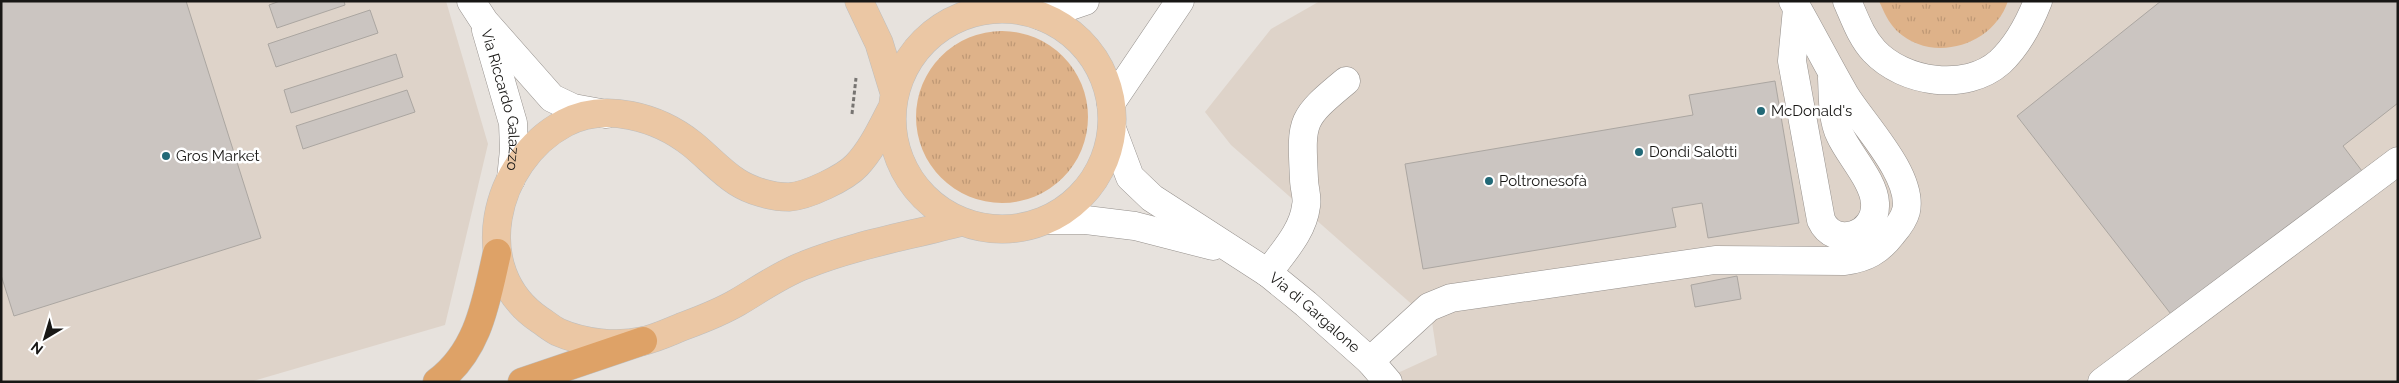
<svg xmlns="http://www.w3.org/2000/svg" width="2399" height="383" font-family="Raleway,sans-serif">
<defs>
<pattern id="grass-tufts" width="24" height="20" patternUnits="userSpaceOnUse" patternTransform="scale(1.25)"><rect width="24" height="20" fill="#deb289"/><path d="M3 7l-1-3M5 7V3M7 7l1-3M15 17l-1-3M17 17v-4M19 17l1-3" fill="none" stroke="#be9875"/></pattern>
</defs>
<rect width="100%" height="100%" fill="#e7e2dd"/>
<!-- built -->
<path fill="#ded3c9" d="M1,1h445l42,143 -43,181 -195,57h-249z
M1320,1h1078v381h-1020l59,-27 -5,-33 -201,-177 -26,-33 66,-83z"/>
<!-- grass -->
<path fill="url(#grass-tufts)" d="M1879,1h129c-15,45 -76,63 -111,30 -9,-9 -13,-19 -18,-30z
M916 117a86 86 0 1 1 172 0a86 86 0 1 1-172 0Z"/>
<!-- building -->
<path fill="#cbc5c1" stroke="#aba6a1" d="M1,1h185l75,237 -247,78 -13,-41z
M280,1h64l1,4 -68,23 -8,-23z
M2161,1h237v102l-55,43 19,25 -188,147 -157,-202z
M370,10l8,23 -102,34 -8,-23z
M396,54l7,23 -112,36 -7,-23z
M1775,81l24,142 -91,15 -6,-35 -30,5 4,19 -253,42 -18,-105 288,-49 -4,-20z
M407,90l8,22 -112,37 -7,-23z
M1737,276l4,23 -46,8 -4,-22z"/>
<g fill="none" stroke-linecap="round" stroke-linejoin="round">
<!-- minor casing -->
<g stroke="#95908c" stroke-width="29">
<g id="minor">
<path d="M471,1l13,20 68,77 21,10 33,6"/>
<path d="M1847,1c8,18 14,36 27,50 30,32 92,41 126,11 18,-17 29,-38 38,-61"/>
<path d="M1797,9l-5,52 29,159c13,29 56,16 54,-17 -1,-22 -26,-48 -35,-68 -8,-16 -7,-39 -8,-57"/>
<path d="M1041,16l44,-15"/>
<path id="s1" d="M486,30l27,93 1,27 -3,29"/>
<path d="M1111,103l69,-102"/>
<path id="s2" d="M1112,129l18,48 22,21 116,75 38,31 64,57 18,21"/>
<path d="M1048,220h38l49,6 78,20"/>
<path d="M1268,273c14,-20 35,-41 38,-67 2,-8 -2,-18 -2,-27 -3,-59 -4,-60 42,-98"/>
<path d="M1370,361l59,-54 22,-9 264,-38 130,1c21,-3 34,-10 47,-27 6,-7 12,-15 14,-23 8,-35 -44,-88 -61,-116 -18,-31 -34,-63 -52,-94"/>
<path d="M2102,382l296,-221"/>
</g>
</g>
<!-- major casing -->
<g stroke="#bebebd" stroke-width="29">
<path id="major" d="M859,1l20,42 15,49
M892 119a110 110 0 1 1 220 0a110 110 0 1 1-220 0Z
M891,110c-10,19 -19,39 -34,55 -12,13 -50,31 -68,32 -17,0 -38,-6 -52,-15 -16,-10 -30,-26 -45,-38 -34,-27 -87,-42 -127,-21 -72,38 -98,148 -25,197 6,4 12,9 18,12 25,11 59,15 85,9 14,-3 28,-10 41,-15 19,-7 37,-14 54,-24 22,-13 43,-28 67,-37 49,-20 104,-29 156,-43"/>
</g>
<!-- highway casing -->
<g stroke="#bebebd" stroke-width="29">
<path id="highway" d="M437,382c42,-31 49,-81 60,-129
M522,382l121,-41"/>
</g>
<!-- path -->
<path stroke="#777471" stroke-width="3" stroke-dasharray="4 2.5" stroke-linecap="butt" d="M852,114l4,-36"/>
<!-- minor -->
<use href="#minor" stroke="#fff" stroke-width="28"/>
<!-- major -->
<use href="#major" stroke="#ebc7a4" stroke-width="28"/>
<!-- highway -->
<use href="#highway" stroke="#dea267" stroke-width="28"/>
</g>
<!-- markers -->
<g fill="#226977" stroke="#fff" stroke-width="2">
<circle cx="1761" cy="111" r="5"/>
<circle cx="1639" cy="152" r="5"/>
<circle cx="166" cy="156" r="5"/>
<circle cx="1489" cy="181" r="5"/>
</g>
<g text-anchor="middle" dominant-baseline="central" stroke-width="5" stroke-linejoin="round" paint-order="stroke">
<!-- street labels -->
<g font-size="15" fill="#181715" stroke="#fff">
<text stroke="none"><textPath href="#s1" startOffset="72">Via Riccardo Galazzo</textPath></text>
<text stroke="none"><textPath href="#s2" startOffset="281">Via di Gargalone</textPath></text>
</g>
<!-- poi labels -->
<g font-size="15" fill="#181715" stroke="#fff" text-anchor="start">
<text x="1771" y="111">McDonald's</text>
<text x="1649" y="152">Dondi Salotti</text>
<text x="176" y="156">Gros Market</text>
<text x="1499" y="181">Poltronesofà</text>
</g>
</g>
<!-- border -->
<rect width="2399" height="383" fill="none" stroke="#181715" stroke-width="5"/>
<!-- north arrow -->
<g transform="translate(45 338) rotate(218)" stroke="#ffffff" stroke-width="4" paint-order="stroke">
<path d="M0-4L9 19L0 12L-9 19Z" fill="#181715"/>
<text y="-8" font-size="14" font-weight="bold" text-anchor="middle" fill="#181715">N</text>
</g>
</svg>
